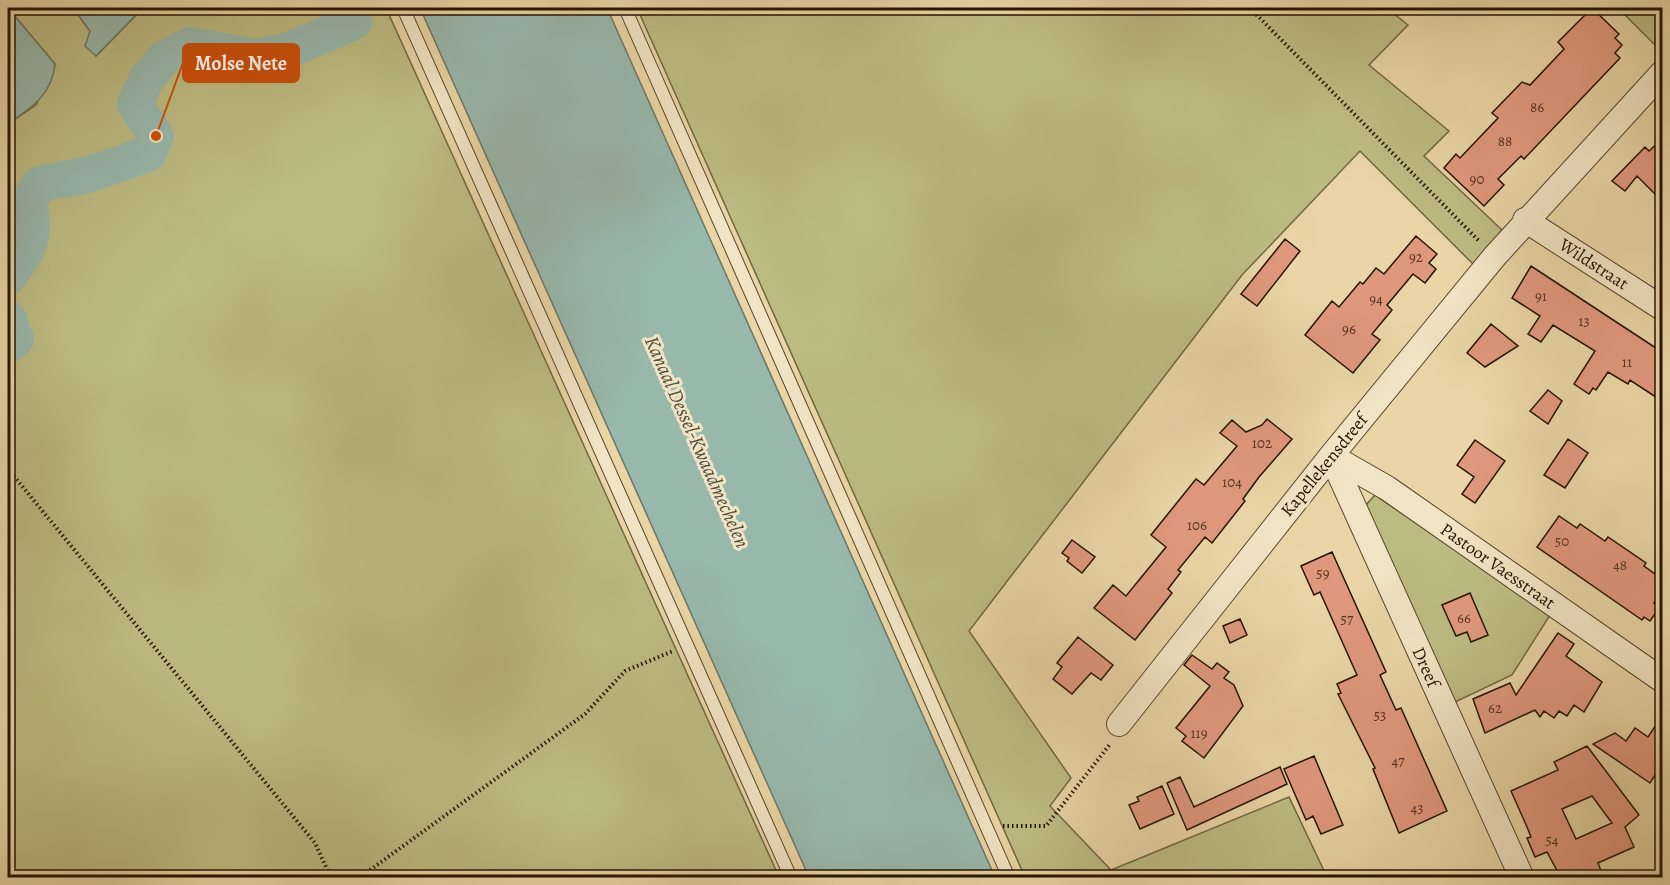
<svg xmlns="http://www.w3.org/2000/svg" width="1670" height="885" font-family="Alegreya,serif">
<rect width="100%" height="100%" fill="#e9d5a5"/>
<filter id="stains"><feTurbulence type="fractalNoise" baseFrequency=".00333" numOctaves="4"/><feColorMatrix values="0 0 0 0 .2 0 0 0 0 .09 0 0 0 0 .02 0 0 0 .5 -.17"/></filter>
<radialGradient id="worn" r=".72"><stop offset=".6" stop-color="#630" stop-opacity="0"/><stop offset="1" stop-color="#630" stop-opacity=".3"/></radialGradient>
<!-- green -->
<path fill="#bdbb82" stroke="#706842" stroke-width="1.5" d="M8,8h65l17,23 6,25 47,-48h243l393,869 -771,1v-754l28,-19 19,-41z
M637,8h750l21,17 -39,40 80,66 -25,25 78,74 -29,34 -113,-113 -118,124 -273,356 102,147 -21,28 61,64 178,-73 38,80h-302z
M1618,8h44v44z
M1375,495l175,120 -38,60 -59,28 -88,-197z"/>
<!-- water -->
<path fill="#98b8ac" stroke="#6a7668" stroke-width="1.5" d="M8,8l47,56c-3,31 -24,44 -47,60z
M73,8h70l-47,48 -11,-10 5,-15z
M420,8h187l388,869h-186z"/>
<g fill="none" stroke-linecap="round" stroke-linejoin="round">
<!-- river -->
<path stroke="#98b8ac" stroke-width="36" d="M8,277c22,-28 28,-39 21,-75l10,-18 48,-9 61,-21 8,-18 -21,-32 12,-26 16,-19 26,-14 67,12 31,-6 67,-29
M8,318l8,21 -8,6"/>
</g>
<!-- building -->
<path fill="#e0987c" stroke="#241401" stroke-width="1.5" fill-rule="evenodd" d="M1592,8l27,26 -4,4 7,7 -7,8 5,5 -96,101 -3,-3 -23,23 6,6 -20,21 -40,-38 12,-14 4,4 38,-40 -6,-5 30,-31 8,3 34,-36 -6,-7z
M1662,139v62l-25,-25 -12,15 -13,-10 33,-34 4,4z
M1416,236l21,18 -8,9 7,6 -11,14 -12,-9 -26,31 5,5 -20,24 8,6 -27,33 -48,-38 27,-34 7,6 21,-25 3,2 13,-16 8,6z
M1285,239l15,12 -43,55 -16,-12z
M1531,266l131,86v49l-32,-21 -2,4 -20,-12 -12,18 -3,-2 -4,6 -15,-10 21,-33 -42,-26 -12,17 -13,-8 12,-18 -28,-18z
M1491,324l27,22 -33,21 -18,-14z
M1548,390l14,11 -14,23 -18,-13z
M1267,419l25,20 -33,38 -16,22 2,2 -33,42 -7,-6 -27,33 3,2 -13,17 4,4 -37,47 -41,-32 19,-23 13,11 40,-49 -15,-12 45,-56 8,6 33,-39 -17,-13 12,-13 14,12 16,-7z
M1568,439l20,14 -23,35 -21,-13z
M1475,440l30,21 -30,42 -13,-9 12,-17 -17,-12z
M1559,516l18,12 3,-4 25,17 3,-4 38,26 -2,3 18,13v12l-8,12 6,4 -10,14 -6,-4 -2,3 -105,-73z
M1072,540l23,17 -13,16 -15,-12 2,-3 -7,-5z
M1332,552l54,120 -6,3 16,35 5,-2 46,103 -48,22 -26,-64 2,-1 -37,-74 3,-1 -4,-9 20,-9 -37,-83 -6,3 -13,-29z
M1470,593l18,42 -17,7 -4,-10 -11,4 -14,-31z
M1240,619l7,16 -17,8 -7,-17z
M1558,633l16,11 -8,12 36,26 -18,30 -10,-7 -7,11 -8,-5 -5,7 -10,-7 -4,6 -5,-7 -50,23 -12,-34 37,-16 6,12z
M1078,637l35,28 -12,15 -10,-7 -19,21 -19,-15 9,-12 -5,-4z
M1192,655l20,14 5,-6 12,9 -5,6 10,7 9,21 -39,52 -22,-17 4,-5 -10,-8 34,-42 -26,-21z
M1662,716v48l-12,19 -57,-39 22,-11 11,8 9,-13 13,9z
M1587,746l52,69 -14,12 9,20 -36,16 6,15h-43l-14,-26 -12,5 -8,-19 4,-1 -4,-10 -16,-36 47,-21 -4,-8zM1592,796l20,27 -36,16 -14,-30z
M1314,756l29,69 -22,9 -8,-18 -7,4 -22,-51z
M1280,767l7,17 -100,46 -20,-47 13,-6 14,30z
M1162,786l12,28 -34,15 -11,-24 10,-4 -2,-4z"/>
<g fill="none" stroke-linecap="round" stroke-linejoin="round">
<!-- lane casing -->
<g stroke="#55442a" stroke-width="14">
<path id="lane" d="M403,8l388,870
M625,8l384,870"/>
</g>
<!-- street casing -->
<g stroke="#55442a" stroke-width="26">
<path id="street" d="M1525,220l137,88
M1331,456l191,422
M1331,456l56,32 275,192
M1119,724l212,-268 164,-200 167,-183"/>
</g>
<!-- path -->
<path stroke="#241401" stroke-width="4" stroke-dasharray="1.5 3" stroke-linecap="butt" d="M1250,8l229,233
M8,469l307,374 16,35
M1003,826h43l65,-83
M359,878l226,-164 40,-43 48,-20"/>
<!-- lane -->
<use href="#lane" stroke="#f1e4c4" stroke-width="12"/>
<!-- street -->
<use href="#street" stroke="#f1e4c4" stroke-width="24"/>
</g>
<g text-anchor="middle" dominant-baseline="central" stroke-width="6" stroke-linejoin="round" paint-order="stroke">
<!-- number labels -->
<g font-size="15" fill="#533520">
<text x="1537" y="107">86</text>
<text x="1505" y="141">88</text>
<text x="1477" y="179">90</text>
<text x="1416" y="257">92</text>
<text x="1541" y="296">91</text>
<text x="1376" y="299">94</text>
<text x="1584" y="321">13</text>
<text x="1349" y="329">96</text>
<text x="1627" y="362">11</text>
<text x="1262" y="443">102</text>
<text x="1232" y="482">104</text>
<text x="1197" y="525">106</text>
<text x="1562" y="541">50</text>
<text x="1620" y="565">48</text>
<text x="1323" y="573">59</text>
<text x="1464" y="618">66</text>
<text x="1347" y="619">57</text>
<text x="1495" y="708">62</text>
<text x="1380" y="715">53</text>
<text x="1199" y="733">119</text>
<text x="1398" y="761">47</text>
<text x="1417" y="808">43</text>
<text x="1552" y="840">54</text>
</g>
<!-- street labels -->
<g font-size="18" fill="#241401" stroke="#f1e4c4">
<text transform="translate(1594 264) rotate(33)">Wildstraat</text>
<text transform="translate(1324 465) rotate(-51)">Kapellekensdreef</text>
<text transform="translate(1498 566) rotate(35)">Pastoor Vaesstraat</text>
<text transform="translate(1426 667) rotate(66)">Dreef</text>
</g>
<!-- water labels -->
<g font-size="20" font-style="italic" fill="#4d4d3d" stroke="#f1e4c4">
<text transform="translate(697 442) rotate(66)">Kanaal Dessel-Kwaadmechelen</text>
</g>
</g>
<!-- callouts -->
<path fill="none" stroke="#cb4f0a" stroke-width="2" d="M156 136L183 63"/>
<circle fill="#cb4f0a" stroke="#f1e4c4" stroke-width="2" cx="156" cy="136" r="6"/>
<rect fill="#cb4f0a" stroke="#cb4f0a" stroke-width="2" x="183" y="44" width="116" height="38" rx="6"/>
<g font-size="20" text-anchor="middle" font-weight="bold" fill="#fff">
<text x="241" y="70">Molse Nete</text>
</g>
<!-- margin -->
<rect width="1670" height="885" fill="none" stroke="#e9d5a5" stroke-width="30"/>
<rect x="9" y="9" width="1652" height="867" fill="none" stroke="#241401" stroke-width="3"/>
<rect x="15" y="15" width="1640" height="855" fill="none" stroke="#241401" stroke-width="1.5"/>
<rect width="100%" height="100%" filter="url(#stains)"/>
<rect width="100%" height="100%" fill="url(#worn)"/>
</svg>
